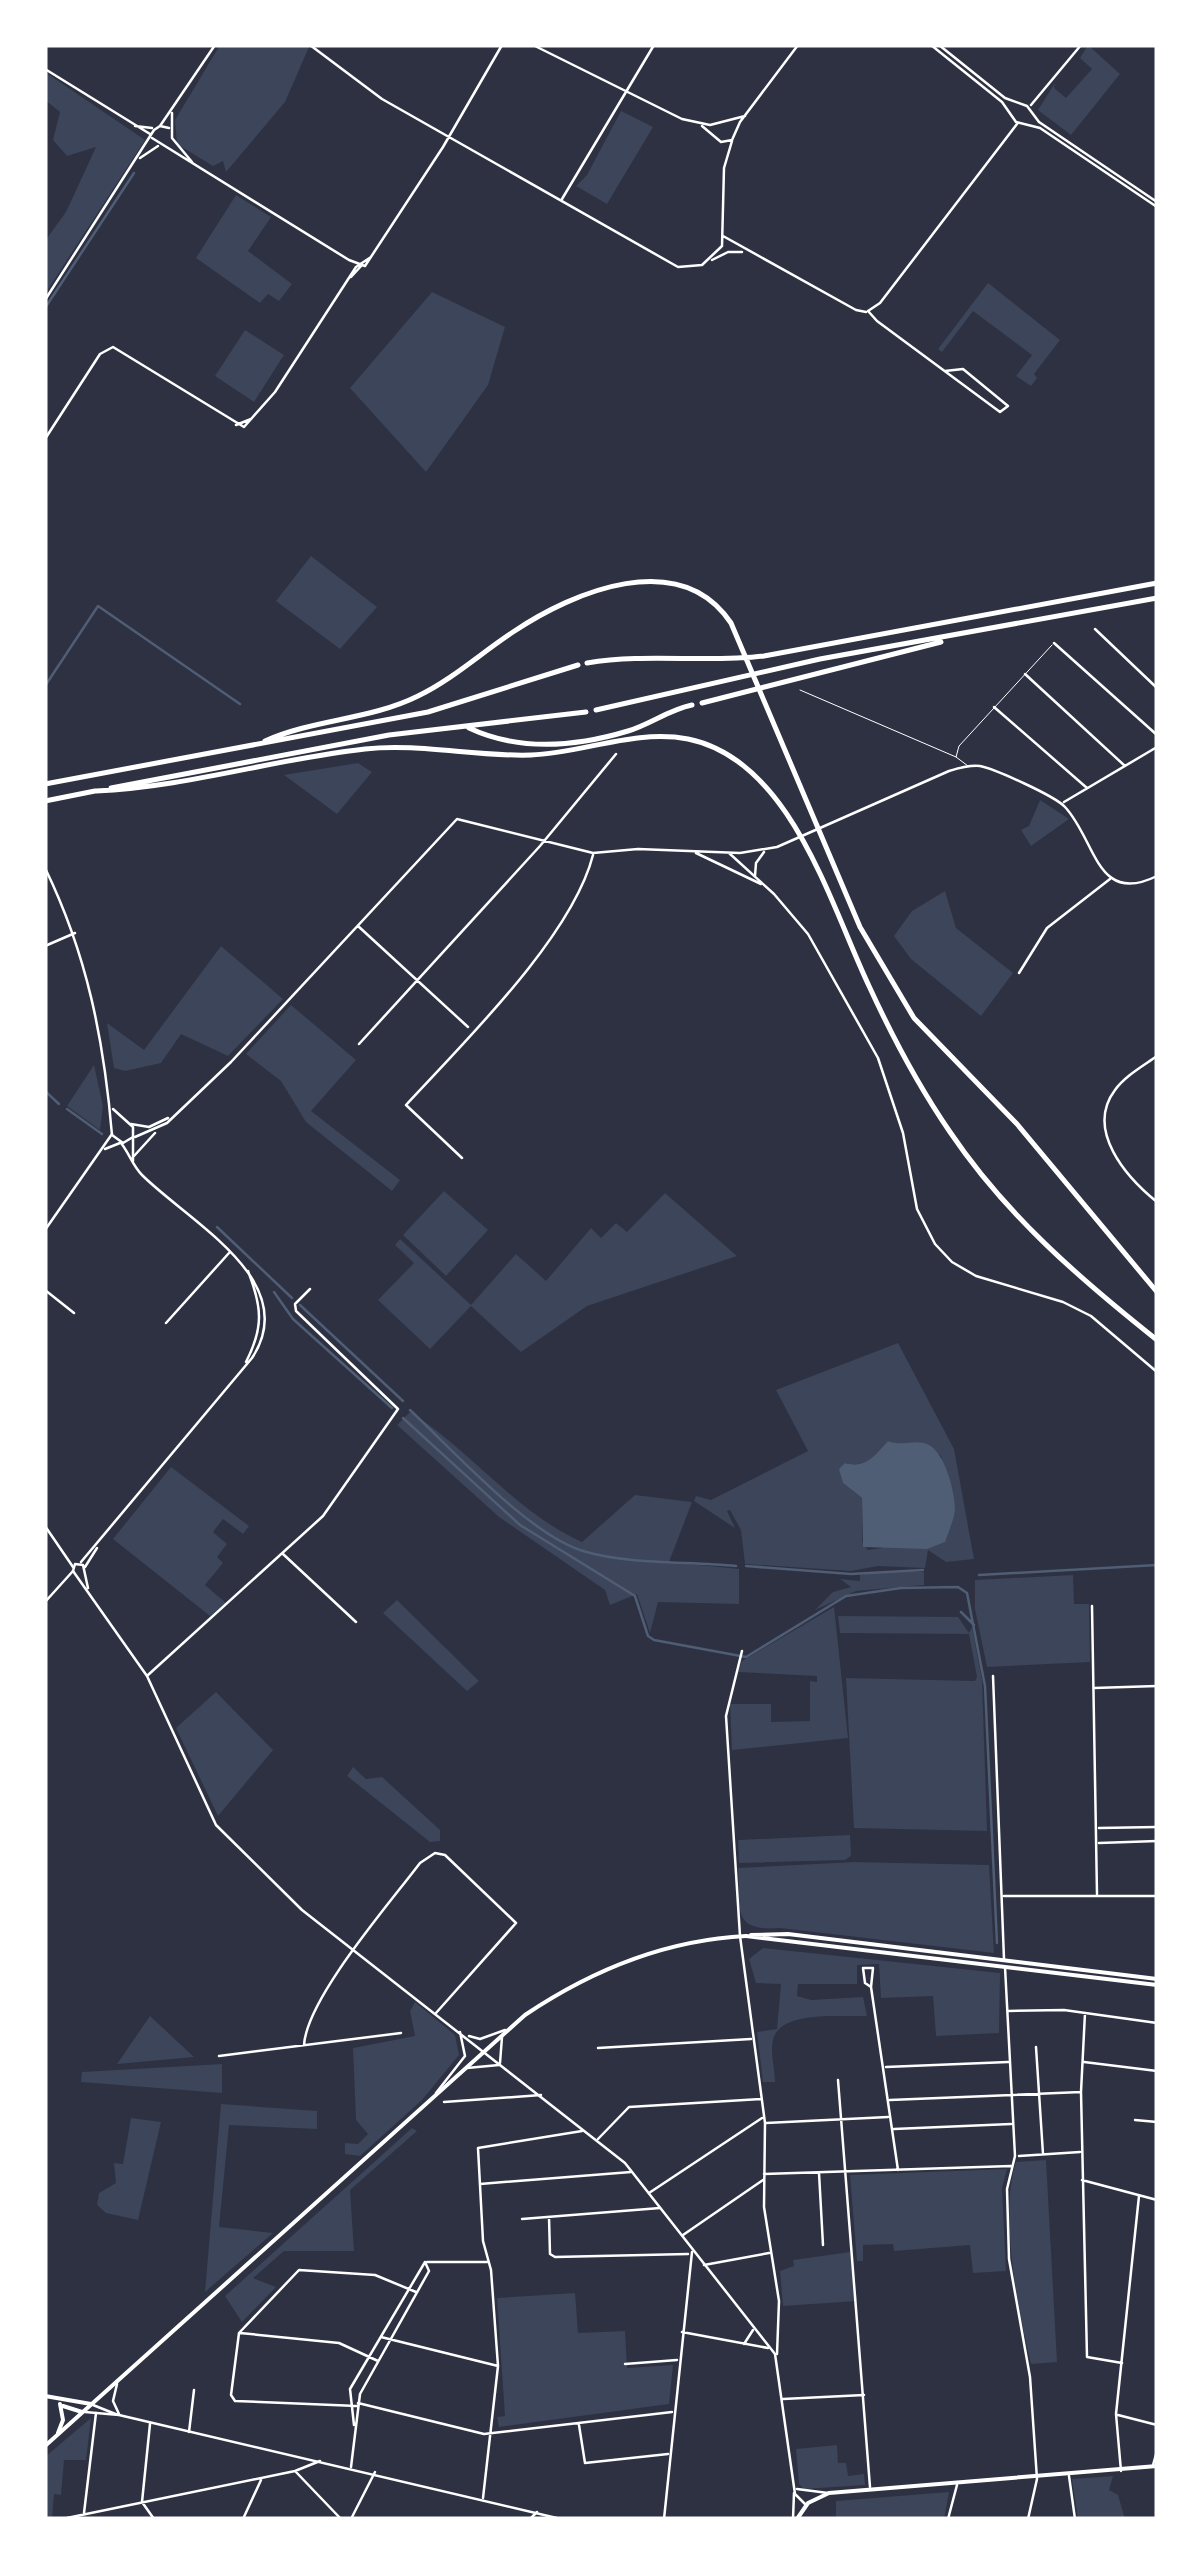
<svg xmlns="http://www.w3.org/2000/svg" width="1202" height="2564" font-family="Manrope,sans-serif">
<rect width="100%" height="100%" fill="#2d3142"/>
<!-- green -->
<path fill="#3c4559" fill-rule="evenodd" d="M220,45l89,2 -24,55 -59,70 -3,-11 -10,5 -36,-22 -2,-24z
M1088,45l32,29 -49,61 -33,-25 17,-27 -1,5 12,10 26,-29 -12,-11z
M45,72l100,68 -100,154v-53l21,-29 30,-65 -29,9 -14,-16 7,-28 -15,-12z
M621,111l32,16 -46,77 -31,-18 11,-11z
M236,195l35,22 -23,34 44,33 -13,17 -11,-7 -8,9 -64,-45z
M988,283l72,57 -26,34 3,4 -6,8 -15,-10 16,-21 -59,-44 -31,41 -4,-3z
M432,292l73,35 -17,58 -62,87 -76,-84z
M245,330l39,25 -30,47 -39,-26z
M311,556l66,51 -37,42 -64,-48z
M358,763l14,9 -35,42 -53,-39z
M1040,800l29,19 -38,27 -10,-16 8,-4z
M945,891l11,37 57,45 -32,43 -70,-57 -17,-23 18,-25z
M221,946l62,53 -55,57 -47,-22 -20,29 -36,8 -11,-3 -7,-45 37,27z
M291,1005l65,55 -45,51 89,69 -8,11 -86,-69 -25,-41 -35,-27z
M94,1065l9,41 -3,24 -33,-24z
M444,1191l44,39 -42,46 -43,-41z
M665,1193l72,63 -150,50 -66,46 -50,-46 -41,43 -52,-49 36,-37 -19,-18 5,-6 71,66 45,-51 30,27 45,-53 10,10 15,-15 11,9z
M898,1343l56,106 20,110 -28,3 -18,-12 -3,18 -47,-2 -27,5 -106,-7 -4,-34 -11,-20 -3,1 8,17 -41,-27 2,-5 15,4 97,-49 -32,-61zM888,1441l14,6 18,-5 21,14 14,54 -74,38 -13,2 -6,-8v-44l-19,-15 2,-20c21,6 30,-8 43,-22z
M410,1412c62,39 104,99 172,130l53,-47 57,7 -23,60 70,7v35l-81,-2 -8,31 -13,-39 -27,11 -5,-15 -106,-73 -102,-92z
M171,1467l78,59 -6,8 -20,-15 -10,13 14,12 -10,13 6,6 -18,22 21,18 -16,13 -97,-77z
M884,1571l40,1v13l-68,6 -41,19 18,-18 18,-5 -11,-8 20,2v-6z
M1073,1575l1,29h15l1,58 -103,5 -12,-58v-29z
M397,1600l82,81 -12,10 -84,-78z
M834,1607l14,131 -116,12 -2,-46h41v18l39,-1v-40l7,1v-6l-79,-4 4,-11z
M838,1616l120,1 11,16 3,-6 10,53 5,151 -133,-3 -8,-150 129,3 2,-4 -8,-43 -129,-1z
M216,1692l57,58 -55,66 -42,-88z
M353,1767l13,12 16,-2 58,53v11l-10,1 -83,-66z
M850,1835l1,21 -6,4 -106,3 -1,-23z
M855,1862l134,3 5,88 -214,-25c-50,4 -39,-20 -42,-60z
M763,1948l237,25 -1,60 -63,3 -3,-40 -52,2 -2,-34 -22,1v19h-59l-1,12 14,4 52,-3 4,19c-29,1 -87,-6 -94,24 -3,12 2,30 2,42h-12l-6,-50 20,-3 4,-45 -25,-1 -7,-24z
M415,2002l40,33 4,20 -37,45 -62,56 -15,-2v-11l13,1 10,-10 -12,-14 -3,-72 62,-12 -5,-25z
M150,2016l44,41 -77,7z
M222,2064v29l-141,-11 1,-10z
M221,2104l96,7v18l-88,-4 -10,102 54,6 -68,59z
M131,2118l30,4 -23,98 -32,-7 -9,-8 2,-12 17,-10 -2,-20 9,1z
M412,2128l5,3 -67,59 4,61h-70l-31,27 23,9 -34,35 -17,-26z
M1046,2160l11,202 -26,2c-13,-55 -32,-148 -15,-202z
M1007,2169l-5,19 4,83 -33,2 -3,-28 -76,6 -1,-7 -30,1v16h-6l-7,-86z
M850,2252l7,49 -74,5 -3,-35 14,-5 -1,-6z
M575,2293l3,40 47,-2 2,37 46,-3 -4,39 -170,23 -2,-10 8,-1 -8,-118z
M91,2418l-5,42h-22l-3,35 -7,-1 -2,24 -7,1v-62z
M837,2445l1,18h8l2,13 16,-2 1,11 -61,4 -5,-5 -3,-35z
M1113,2476l-4,14 9,5 7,24h-47l-6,-40z
M949,2492l-5,27 -108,-1v-17z"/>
<!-- water -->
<path fill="#4f5d75" d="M888,1441c15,6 25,-2 39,3 18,7 28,48 28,66 -1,10 -7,23 -10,32l-18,7 -64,-2 -1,-49 -19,-15 -4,-14 6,-6c21,6 30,-8 43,-22z"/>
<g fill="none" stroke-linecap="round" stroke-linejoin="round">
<!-- stream -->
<path stroke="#4f5d75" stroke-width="2.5" d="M45,308l89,-135
M45,686l53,-80 142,98
M45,1091l14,13
M67,1109l35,25
M217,1227l75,71
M274,1292l19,27 99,89
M300,1305l103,96
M410,1410c44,41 118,124 173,141 47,14 104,10 153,15
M403,1418l117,107 115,71 13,40 6,4 92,17 100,-61 55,-8 57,-1 9,6 18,93 12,257
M746,1566l105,8 72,-4
M979,1575l178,-10
M961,1612l13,13"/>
<!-- service -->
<path stroke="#fff" stroke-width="1" d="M800,690l156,67
M968,766l-12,-9 3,-11 93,-101"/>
<!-- minor -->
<path stroke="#fff" stroke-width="2.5" d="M295,45h8
M310,45l72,54 296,168 24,-2 20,-19
M533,45l149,74 28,6 35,-9
M931,45l71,57 14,20 24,6 117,79
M939,45l66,53 22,8 12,16 118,80
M45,69l105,65
M1031,105l50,-60
M172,113v25l20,24
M135,126l17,2
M160,126l55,-81
M702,126l19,16 11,-2 8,-18 58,-77
M152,138l197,122 16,6 78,-119 59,-102
M140,158l18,-12
M562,199l92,-154
M723,236l133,74 10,2
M722,246l2,-78 8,-27
M712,260l16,-8h14
M351,277l11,-12
M45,300l109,-170 6,-4 9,2
M868,311l9,10 123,91 8,-6 -45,-37 -18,2
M868,311l12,-8 137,-179
M236,425l15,-6
M45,439l55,-85 13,-7 131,80 31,-35 81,-125 15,-10
M1095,629l62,59
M1054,643l103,92
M1025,674l100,92
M994,707l93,81
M1064,802l93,-55
M696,853l65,31
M729,853l45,41 34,40 70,124 25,75 14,76 18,35 17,18 24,14 87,26 28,14 66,56
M755,876l1,-13 8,-11
M358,926l110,101
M45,946l30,-13
M1019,973l28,-45 63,-49
M359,1044l181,-198 76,-92
M1157,1056c-14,10 -32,20 -42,34 -30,40 11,87 42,112
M131,1124l18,3 19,-9
M135,1137l32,-14 64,-61 226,-243 136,34 45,-4 102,4 37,-6 172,-76c10,-3 20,-6 31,-5 15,3 75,30 85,41 31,33 31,99 92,69
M105,1149l15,-6
M134,1156l21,-23
M462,1158l-56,-53c58,-63 166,-168 187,-250
M45,1230l67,-96
M45,1290l29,23
M166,1323l63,-70
M45,1526l28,41
M283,1554l73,68
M45,1602l28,-31
M1092,1606l5,288
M742,1651l-16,65 14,220 25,187 -1,84 15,94 -2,53
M148,1675l175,-159 75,-107 -102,-98 -1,-7 15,-15
M993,1676l11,283
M1094,1688l63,-2
M1099,1828l58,-1
M1099,1843l58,-2
M1004,1896h153
M1005,1967l10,189 -8,33 2,70 21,118 7,102 -9,40
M871,1987l-6,-4 -2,-15h10l-2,19 27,183
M1008,2011l56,-1 93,13
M1085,2013l-4,79 6,265 35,6
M304,2045c3,-47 86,-142 116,-182l15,-10 10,2 71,68 -80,90
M1036,2047l7,107
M598,2048l153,-9
M219,2056l182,-23
M1084,2062l73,9
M886,2067l122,-5
M838,2080l32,407
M890,2100l191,-8
M444,2102l97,-7
M1135,2120l22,2
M766,2123l122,-6
M894,2129l117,-5
M598,2139l31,-32 132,-8
M1019,2156l61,-4
M819,2173l4,72
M764,2174l247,-8
M1082,2180l75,20
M480,2184l151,-12
M649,2193l113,-75
M549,2217l1,37 5,3 133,-3
M522,2219l138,-11
M683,2235l80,-55
M427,2262h61
M704,2265l65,-12
M682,2332l86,16
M240,2333l99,10 39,18
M381,2337l117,29
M744,2344l9,-14
M625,2364l52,-4
M783,2399l81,-4
M358,2403l126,31 188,-22
M357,2406l-122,-5 -4,-6 8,-62 60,-63 76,5 41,17
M1118,2415l39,10
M150,2424l-8,78 12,17
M579,2425l6,38 83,-9
M189,2432l5,-42
M1153,2465l4,-14
M351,2467l9,-73 69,-123 -4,-9 -75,127 4,36
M1121,2471l-5,-57 23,-218
M296,2472l45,47
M1069,2476l6,43
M483,2498l15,-132 -7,-96 -8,-29 -5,-93 104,-17
M84,2513l12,-100
M62,2519l233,-48 25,-10
M243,2519l18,-39
M351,2519l24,-47
M530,2519l7,-7
M664,2519l28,-267
M948,2519l9,-34"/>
<!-- tertiary -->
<path stroke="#fff" stroke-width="2.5" d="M45,868c42,86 59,172 67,267l11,8 10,-6
M113,1109l20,18v34
M246,1362c18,-35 16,-55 2,-91
M81,1562l171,-204c51,-77 -63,-136 -110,-183 -9,-9 -13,-22 -21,-32
M85,1567l12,-19
M88,1588l-5,-23 -8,-1 -2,7 74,105 69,149 86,85 323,253 150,191 20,140 10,10
M469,2036l11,3 25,-9
M500,2063l2,-26
M467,2068l32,-3
M436,2093l29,-37 -5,-24
M117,2384l-4,17 6,13
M93,2405l25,10
M85,2412l34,3 442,104
M797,2489l31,4
M793,2519l1,-26"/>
<!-- secondary -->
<path stroke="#fff" stroke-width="4" d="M45,2396l46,8
M63,2406l19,6
M58,2433l5,-13 -3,-16
M797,2519l11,-16 21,-10 328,-27"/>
<!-- primary -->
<path stroke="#fff" stroke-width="4" d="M45,2446l480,-431c67,-45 141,-75 221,-79"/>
<!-- trunk -->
<path stroke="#fff" stroke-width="4" d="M751,1935l37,-1 369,45
M746,1936l411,49"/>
<!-- motorway -->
<path stroke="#fff" stroke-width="5" d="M587,663c60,-10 117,0 177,-7l393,-73
M702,703l239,-61
M596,710l224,-51 337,-61
M469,728c51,24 106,19 159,3 23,-7 40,-21 64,-26
M265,741c49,-22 105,-21 153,-45 35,-17 63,-43 95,-64 61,-41 167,-85 218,-9l129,304 54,91 103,106 140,168
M45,784l383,-72 150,-47
M111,788l278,-53 197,-23
M96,791c91,-4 178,-32 269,-42 55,-6 110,8 166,6 52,-2 104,-26 157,-16 103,21 142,165 181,247 23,50 50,101 81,146 56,83 129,146 207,208
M45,801l50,-10"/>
</g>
<!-- border -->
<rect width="1202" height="2564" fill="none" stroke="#ffffff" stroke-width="95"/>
</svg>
